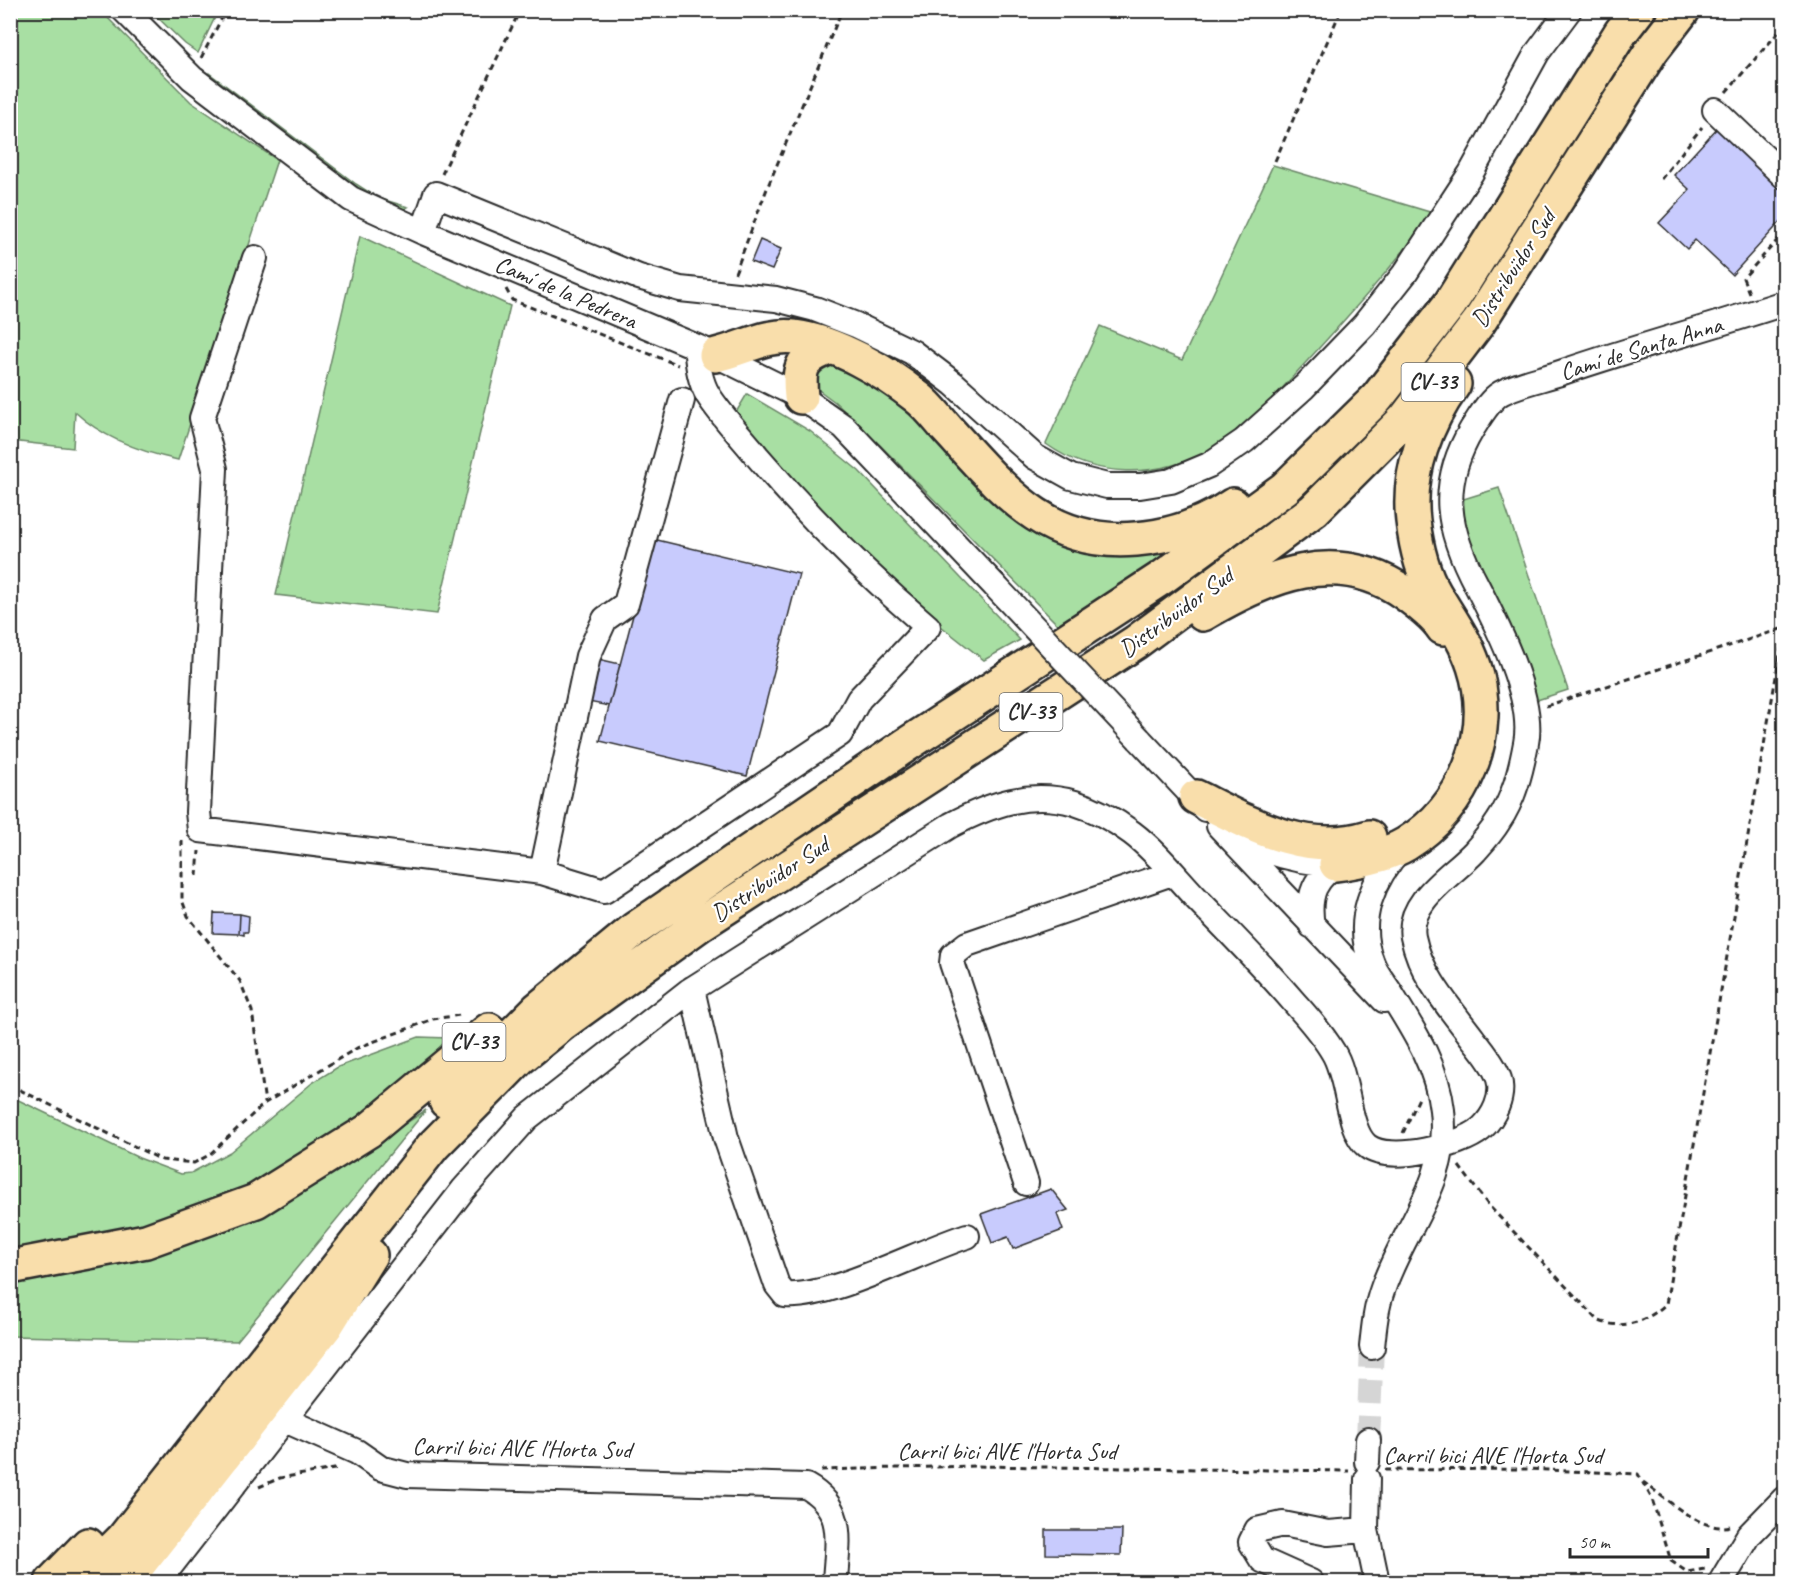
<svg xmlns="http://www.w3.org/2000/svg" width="1795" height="1593" font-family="Caveat,sans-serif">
<rect width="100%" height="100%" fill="#fff"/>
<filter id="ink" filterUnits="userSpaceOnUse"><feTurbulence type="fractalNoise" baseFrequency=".0167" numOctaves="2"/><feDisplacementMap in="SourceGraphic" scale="12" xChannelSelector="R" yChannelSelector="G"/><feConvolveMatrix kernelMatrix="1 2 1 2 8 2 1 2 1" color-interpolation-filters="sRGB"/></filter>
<g filter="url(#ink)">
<!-- green -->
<path fill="#a8dfa3" stroke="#6a8567" stroke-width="1.5" d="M11,11h90l90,91 86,58 -99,300c-37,-8 -75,-22 -103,-48l-2,36 -62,-7z
M151,11h67l-20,42 -13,-9z
M209,73l147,111 22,14 30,9 -8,4 -50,-25 -142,-109z
M1273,165l160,48c-42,56 -88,107 -136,159 -22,24 -58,65 -87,79 -54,27 -115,28 -164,-7l54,-118 82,34z
M360,236l150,70 -73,308 -161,-19z
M831,362l73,41 118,114 160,27 -123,82 -178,-180 -46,-44 -23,-17 6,-17z
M747,394l63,37 49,40 161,169 -36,20 -47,-37 -132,-125 -70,-84z
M1499,488l69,202 -34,11 -71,-158 -9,-41z
M419,1037l29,1 -53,59 -135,88 -106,43 -143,25 -1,-157 129,62 42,16 10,-1 39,-21 82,-69 26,-16z
M426,1110l-189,231 -226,-5v-60l86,-13 297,-132z"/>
<!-- building -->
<path fill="#c8cbfd" stroke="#2b2b2b" stroke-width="1.5" d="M1719,126l65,62v30l-52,57 -37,-35 -8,9 -28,-26 31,-33 -16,-15z
M760,240l21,9 -9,21 -21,-8z
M653,539l146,35 -52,202 -147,-35z
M598,659l22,5 -11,42 -21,-4z
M214,913l26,1 -1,20 -26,-1z
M240,914l9,2 -1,16h-4v3l-5,-1z
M1051,1189l17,21 -11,4 6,16 -50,19 -5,-12 -16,6 -11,-29z
M1046,1530h76l-1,25 -75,-1z"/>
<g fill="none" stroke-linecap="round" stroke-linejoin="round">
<!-- minor-tunnel -->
<path stroke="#d5d5d5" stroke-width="24" stroke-dasharray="24 12" stroke-linecap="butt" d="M1368,1440l4,-93"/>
<!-- minor casing -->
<g stroke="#2b2b2b" stroke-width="28">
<path id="minor" d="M124,10l68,68 159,121 72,33 293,123 85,42 43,30 152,160
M1715,110l69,66
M423,232l13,-38 203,83 41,12 96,10 39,10 41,16 56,27 42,32 81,73 36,20 36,9h33l31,-5 38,-16 35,-24 60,-54 60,-62 42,-53 65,-99 66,-120 32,-43
M255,258l-53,160 13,51 -17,343 2,18 342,42 62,19 236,-157 19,-35 69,-72c-61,-52 -119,-110 -171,-171 -16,-20 -35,-39 -49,-61 -9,-15 -10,-32 -12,-48
M1139,739l66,70
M1219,826l165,174
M1235,836c32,18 64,26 101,28
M542,872l46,-216 17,-37 21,-15 56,-204
M1312,926c-5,-31 2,-49 30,-65
M692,989l34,149 51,147 8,10c46,4 134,-44 182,-59
M1026,1183l-74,-220 1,-8 14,-11 205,-71
M1372,1347c2,-20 4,-40 11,-59 22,-63 67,-106 59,-178 -5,-44 -28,-79 -51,-116 -6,-10 -15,-20 -19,-31 -18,-42 1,-85 30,-116
M285,1420l72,32 23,16 27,7 399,11c41,23 31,56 29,96
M1367,1462l1,-22
M1367,1479l-1,51 11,52
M158,1582l305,-392 64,-72 162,-127 262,-166c40,-21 79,-35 124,-22 20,6 41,18 57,30 24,18 45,45 65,66 33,34 66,67 96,102 14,16 29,32 40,51 16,25 14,78 34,94 22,18 94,0 114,-17 13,-12 23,-32 18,-50 -4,-13 -16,-28 -25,-39 -23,-31 -53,-63 -61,-103 -7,-36 41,-63 62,-86 8,-9 17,-19 23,-29 16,-23 23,-52 28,-79 9,-44 -29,-118 -49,-157 -30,-56 -39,-100 -5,-157 8,-12 17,-29 29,-36 18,-10 42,-14 62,-21 73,-25 148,-45 221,-69
M1311,1582l-49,-22 -11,-18 6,-12 26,-6 45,9 38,-3
M1721,1582l28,-47 35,-36"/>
</g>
<!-- highway casing -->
<g stroke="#2b2b2b" stroke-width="38">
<path id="highway" d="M716,355c27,-6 52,-22 79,-18 40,5 91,35 122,60 12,9 21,22 31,33 55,60 99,117 188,109 36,-3 68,-14 97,-34
M801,397c-3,-31 0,-39 30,-50
M1203,614c64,-38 134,-69 203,-20 13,10 28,20 37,34
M1196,797c54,27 110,60 173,40
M1336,864c22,-3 50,-8 70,-20 59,-36 90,-111 68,-178 -9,-27 -24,-47 -39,-72 -13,-22 -19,-48 -22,-73 -6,-49 13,-98 41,-137
M446,1101l92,-92 97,-80 271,-184 257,-168 122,-89 92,-90 73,-94 171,-272 17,-22
M10,1267l136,-26 110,-40 112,-70 121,-101
M52,1582l36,-37
M80,1582l43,-43 310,-393 87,-88 43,-35 136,-98 437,-283 178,-132 91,-91 74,-97 173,-272 31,-40
M125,1582l201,-256 44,-71"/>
</g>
<!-- path -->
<path stroke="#2b2b2b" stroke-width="3" stroke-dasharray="6 4.5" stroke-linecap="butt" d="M201,58l25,-48
M1726,92l58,-66
M1275,161l66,-151
M442,174l78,-164
M1661,179l41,-52
M735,273l33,-87 74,-176
M506,289l6,11 166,65
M1749,293l-6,-15 41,-45
M1546,706l238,-78
M182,840v60l6,16 52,65 12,30 13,92
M197,876l2,-25
M10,1085l152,75 32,3 15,-8 56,-52 92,-55 76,-29 27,-4
M1403,1133l16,-35
M1459,1166l30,40 110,115c26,9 47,1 67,-17l118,-673
M821,1470l154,-4 374,5
M1385,1470l141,-1 112,5 14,25 19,62 16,11 18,-3
M1643,1482c23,16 60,52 87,44
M259,1487l21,-9 60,-10"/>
<!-- minor -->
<use href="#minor" stroke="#fff" stroke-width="24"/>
<!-- highway -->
<use href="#highway" stroke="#f9deab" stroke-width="33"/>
<!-- minor-bridge casing -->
<g stroke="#2b2b2b" stroke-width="28" stroke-linecap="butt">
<path id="minor-bridge" d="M996,587l143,152"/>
</g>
<!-- minor-bridge -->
<use href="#minor-bridge" stroke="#fff" stroke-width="24"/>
</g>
</g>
<g text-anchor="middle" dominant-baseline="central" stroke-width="4.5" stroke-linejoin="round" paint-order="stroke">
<!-- shield labels -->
<g fill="#fff" stroke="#6b6b6b" stroke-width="1.5">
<rect x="1401.5" y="363" width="63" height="38" rx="4.5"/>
<rect x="999.5" y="693" width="63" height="38" rx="4.5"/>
<rect x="442.5" y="1023" width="63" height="38" rx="4.5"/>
</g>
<g font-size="22" font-weight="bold" fill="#2b2b2b">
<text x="1433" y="382">CV-33</text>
<text x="1031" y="712">CV-33</text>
<text x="474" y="1042">CV-33</text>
</g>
<!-- street labels -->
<g font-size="24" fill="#2b2b2b" stroke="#fff">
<text transform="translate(1513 268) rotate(-57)">Distribuïdor Sud</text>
<text transform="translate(566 292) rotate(23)">Camí de la Pedrera</text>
<text transform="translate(1641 348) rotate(-17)">Camí de Santa Anna</text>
<text transform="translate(1176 612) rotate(-36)">Distribuïdor Sud</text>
<text transform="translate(770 879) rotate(-33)">Distribuïdor Sud</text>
<text transform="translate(522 1448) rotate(1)">Carril bici AVE l'Horta Sud</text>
<text x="1007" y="1451">Carril bici AVE l'Horta Sud</text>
<text x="1493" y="1455">Carril bici AVE l'Horta Sud</text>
</g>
</g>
<!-- margin -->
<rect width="1795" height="1593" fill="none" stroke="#fff" stroke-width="36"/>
<rect x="18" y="18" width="1759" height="1557" fill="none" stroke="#2b2b2b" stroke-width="2" filter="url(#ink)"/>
<!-- scale -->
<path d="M1570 1548v9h138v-9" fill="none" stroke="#2b2b2b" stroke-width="3"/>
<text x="1579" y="1548" font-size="18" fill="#2b2b2b" stroke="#ffffff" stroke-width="4.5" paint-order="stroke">50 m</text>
</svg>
